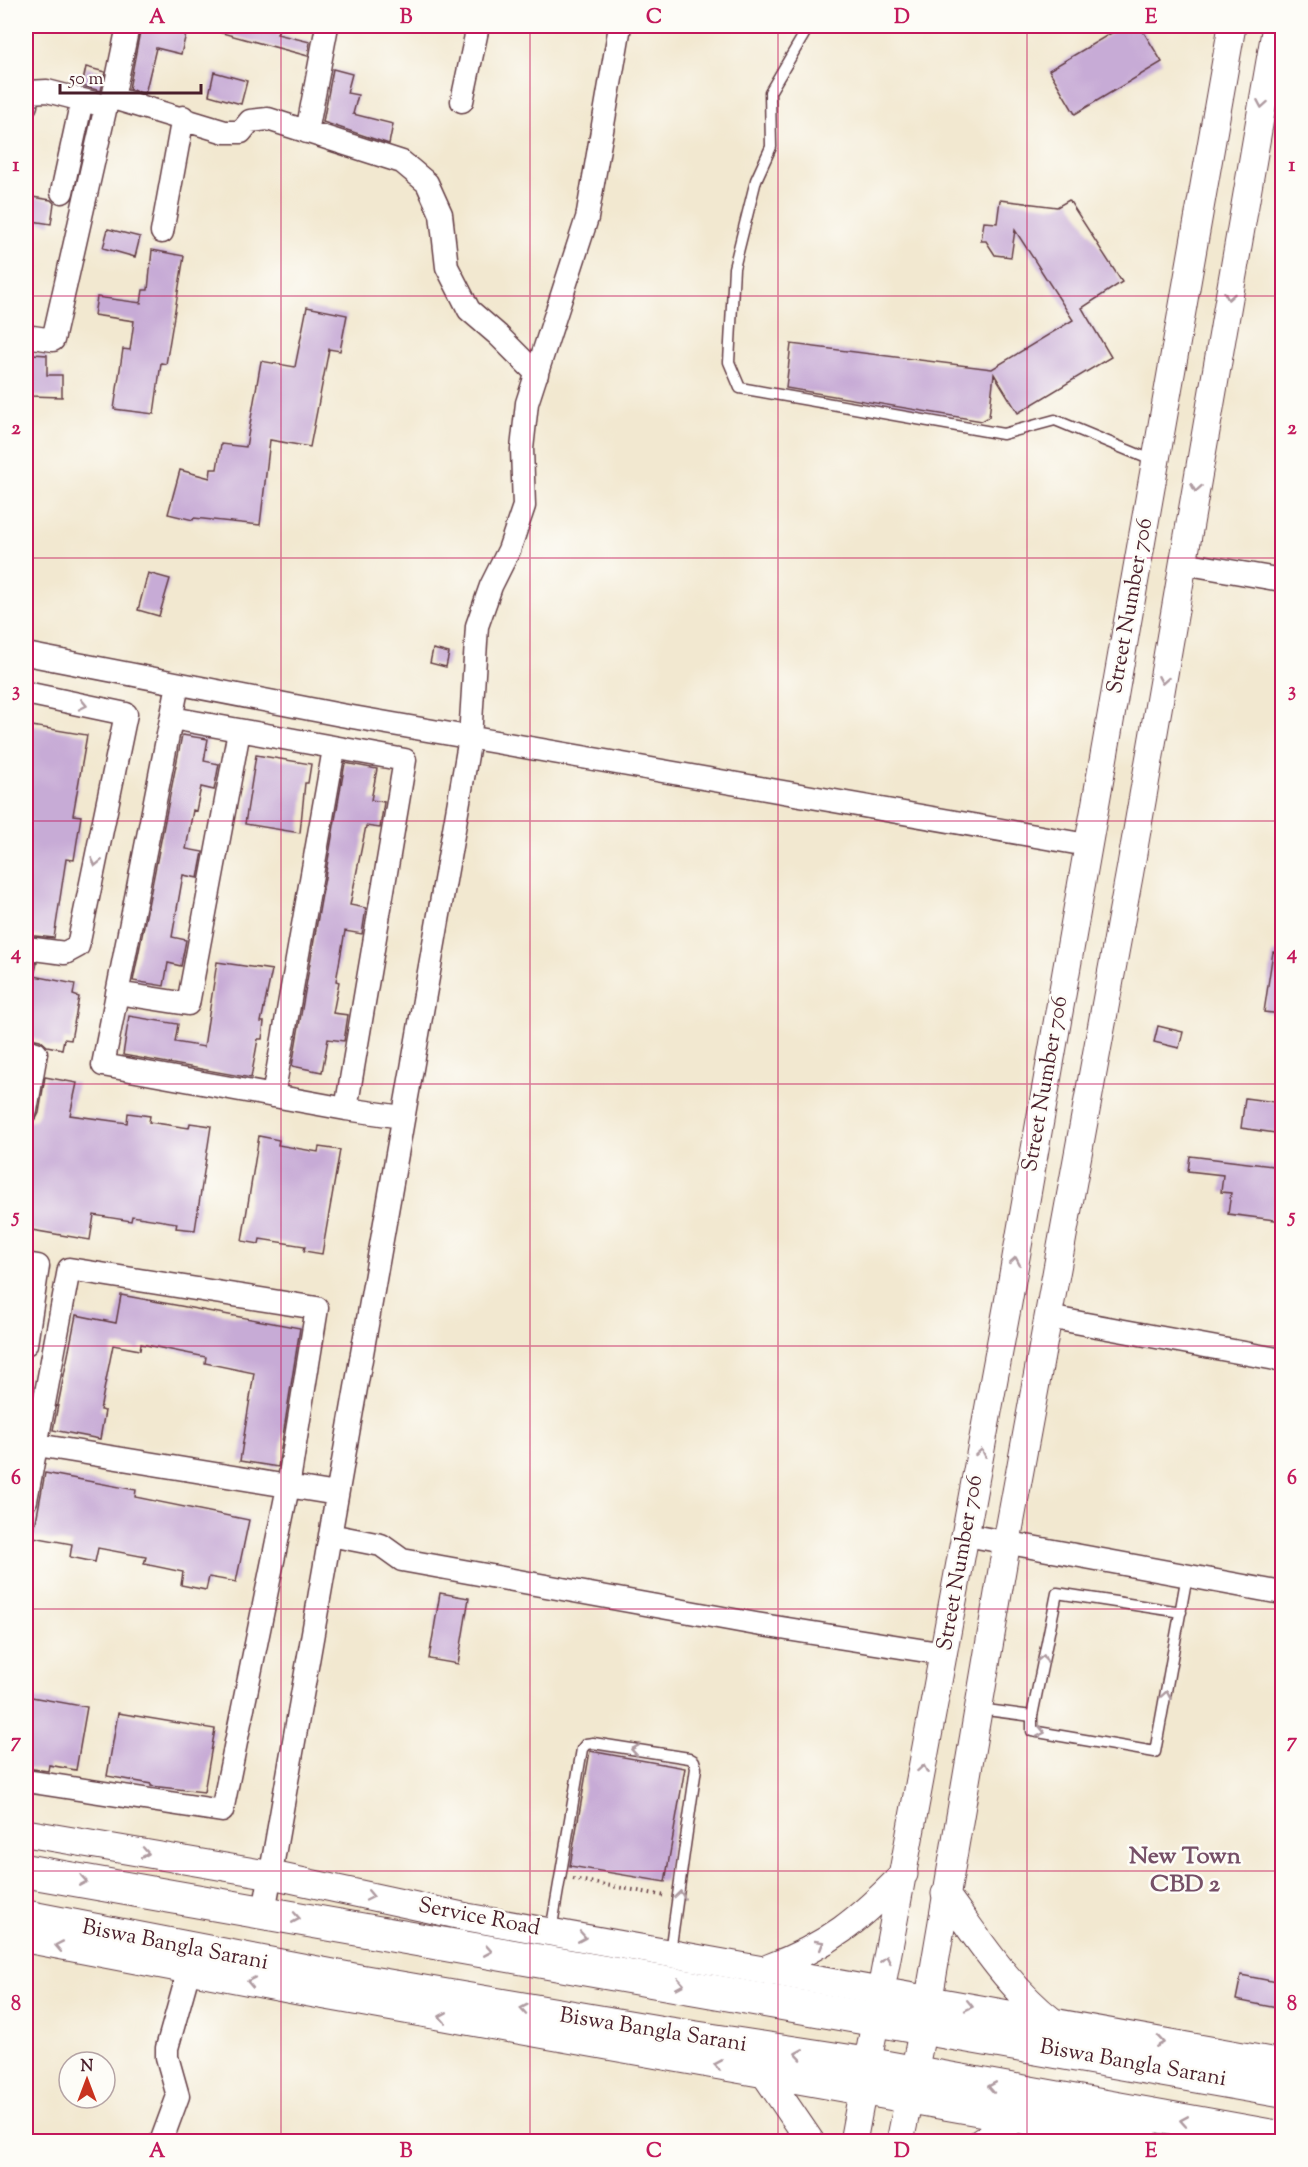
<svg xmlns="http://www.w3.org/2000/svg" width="1308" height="2167" font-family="'Sorts Mill Goudy',serif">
<rect width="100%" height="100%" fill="#fdfcf7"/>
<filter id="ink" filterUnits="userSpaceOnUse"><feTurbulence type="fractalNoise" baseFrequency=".0167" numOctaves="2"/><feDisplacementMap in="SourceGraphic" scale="12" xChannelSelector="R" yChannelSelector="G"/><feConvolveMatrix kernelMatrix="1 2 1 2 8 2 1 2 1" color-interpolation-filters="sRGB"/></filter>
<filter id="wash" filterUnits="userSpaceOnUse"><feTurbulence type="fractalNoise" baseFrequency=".008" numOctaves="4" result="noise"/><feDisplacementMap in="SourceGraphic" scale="24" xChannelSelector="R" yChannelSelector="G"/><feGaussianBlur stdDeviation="1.35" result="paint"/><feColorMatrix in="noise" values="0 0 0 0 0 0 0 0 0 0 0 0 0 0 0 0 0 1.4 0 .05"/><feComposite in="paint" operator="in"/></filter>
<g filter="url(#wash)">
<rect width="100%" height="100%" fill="#f2e8d0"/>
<g id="blocks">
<!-- building -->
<path fill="#c7abd6" d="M141,26h47l-7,28 -25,-6 -11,46 -16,-5z
M211,26h69l-3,8 33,8 -2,14 -97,-26z
M1123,26h17l22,36 -87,52 -26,-44z
M86,67l19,5 -4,19 -19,-5z
M333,69l19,5 -5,19 11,2 -5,19 40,10 -4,20 -66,-22z
M214,72l33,9 -6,23 -32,-9z
M26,196l25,4 3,3 -3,21 -25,-4z
M1000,200l57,7 12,-7 53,82 -40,26 29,49 -93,56 -24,-39 -5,43 -7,4 -196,-33 5,-44 201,25 81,-49 -58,-90 -4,27 -16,-2 -9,-14h-5l3,-19 13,1z
M108,229l32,8 -5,20 -32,-9z
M152,250l32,6 -18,108 -5,-1 -7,51 -40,-5 9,-60 7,1 4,-29 -40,-6 3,-18 44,6 2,-13h5z
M307,307l40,8 -7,36 -11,-2 -19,98 -40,-7 -10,85 -66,-7 -1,2 -25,-6 12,-44 30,8 1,-9h6l4,-25 25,3 15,-86 34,6z
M32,354l15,1v20h15v22l-32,-1z
M148,573l22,6 -11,37 -21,-6z
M433,649l16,4 -3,14 -16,-4z
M26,725l61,10 -14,80 8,1 -7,44 -8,-1 -12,79 -28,-3z
M182,735l26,4 -4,22 15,3 -5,26 -13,-3 -5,24 -3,-1 -7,39 17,3 -5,26 -15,-3 -11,62 14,3 -5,26 -13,-3 -4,23 -31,-5z
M256,755l55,9 -3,19h-3l-5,50 -55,-9z
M345,763l32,6 -6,31 13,2 -4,26 -14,-2 -16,79 16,3 -4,26 -17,-3 -9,50 3,1 -6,31 15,2 -4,26 -16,-2 -6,33 -30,-6z
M1273,952l9,1v61l-18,-2z
M26,962l11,1 -3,13 41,8 -2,11 6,2 -8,43 -7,-1 -2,10 -15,-3 -7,-6 -14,-3 2,-53h-2z
M217,962l55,8 -11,52h3l-2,17h-4l-7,39 -128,-23 6,-39 49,8 -3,18 29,5z
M1158,1026l25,6 -4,16 -25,-6z
M45,1077l32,6 -7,32 57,8 1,-10 22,3 -1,6 40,6 1,-5 21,3 -16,104 -19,-2 1,-5 -45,-7 -1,5 -37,-6 -4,25 -64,-11v-100l1,-6 9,-4 3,-6z
M1245,1098l37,5v31l-41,-6z
M259,1136l20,4 -1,5 40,7 1,-5 21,3 -18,104 -18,-3 1,-5 -45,-7 -1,5 -17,-3z
M1190,1156l92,11v54l-54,-7 3,-21 -10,-1 2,-17 -35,-4z
M121,1295l179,33 -22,139 -38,-6 14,-88 -49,-10 1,-6 -65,-13 -1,6 -27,-5 -13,65 5,1 -5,28 -47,-9 23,-115 40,8z
M45,1473l91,17 -1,7 114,23 -13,62 -27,-5 -3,13 -25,-5 2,-13 -39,-8 2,-7 -48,-9 -3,14 -25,-5 2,-13 -39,-7z
M440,1593l29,5 -11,66 -29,-5z
M26,1696l61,11 -11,63 -27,-5 -1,6 -22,-3z
M118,1713l97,16 -11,63 -53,-6v-2l-44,-8z
M590,1751l95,17 -20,114 -95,-16z
M1241,1975l41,8v26l-46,-9z"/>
</g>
</g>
<g filter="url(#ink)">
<use href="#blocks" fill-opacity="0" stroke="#633d44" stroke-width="1.5"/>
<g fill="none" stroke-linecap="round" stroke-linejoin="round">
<!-- service casing -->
<g stroke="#633d44" stroke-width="13">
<path id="service" d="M809,26l-39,66 1,55 -15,33 -22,88 -5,94 11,26 263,46 52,-14 99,41
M979,1709l53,7v15l123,21 32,-177
M1032,1716l25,-123 124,19
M551,1931l31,-182 4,-5 7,-1 96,15 5,3 2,7 -26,184"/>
</g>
<!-- minor casing -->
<g stroke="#633d44" stroke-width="25">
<path id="minor" d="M113,98l15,-72
M462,101l16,-75
M26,105l2,-13 19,-1 59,15 7,-8 112,34h16l9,-11 18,-2 134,43 25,21 14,31 6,53 22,43 29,25 39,39
M307,132l20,-106
M62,192l20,-92
M162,232l21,-115
M26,336l27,4 53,-234
M1183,563l99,17
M26,654l315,61 746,130
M26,693l100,21 -48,232 -13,7 -39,-5
M172,718l233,42 -59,349 -243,-44 75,-381
M117,993l71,11 51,-273
M26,1050l10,3 -10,57
M273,1096l61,-347
M346,1109l56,8
M26,1264l12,2 -12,78
M1048,1317l234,43
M37,1445l300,49
M26,1500l43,-231 248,39 -29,179 -66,324 -196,-30
M330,1535l51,10 21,15 354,64 189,30
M966,1535l316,58
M264,1912l206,-1174 7,-112 14,-40 18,-36 15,-44 -2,-57 5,-46 60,-185 33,-192
M161,2142l17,-46 -11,-39v-9l22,-78"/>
</g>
<!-- tertiary casing -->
<g stroke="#633d44" stroke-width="29">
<path id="tertiary" d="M26,1833l246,42 195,42 815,146
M945,1894c33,44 63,93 107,127
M26,1939l272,52 849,151
M768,1968c60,-22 92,-49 136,-94
M764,2073l47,69
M853,2142l155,-839 224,-1277
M900,2142l29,-144 78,-457 123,-670 146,-845
M981,2142l36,-24"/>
</g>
<!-- primary casing -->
<g stroke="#633d44" stroke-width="35">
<path id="primary" d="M26,1871l1256,220
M26,1917l333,64 305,52 203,31 415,74"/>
</g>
<!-- path -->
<path stroke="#633d44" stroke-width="4" stroke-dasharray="1.5 4.5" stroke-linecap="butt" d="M573,1879l93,17"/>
<!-- service -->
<use href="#service" stroke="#fff" stroke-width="10"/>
<!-- minor -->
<use href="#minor" stroke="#fff" stroke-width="22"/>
<!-- tertiary -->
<use href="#tertiary" stroke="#fff" stroke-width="27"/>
<!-- primary -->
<use href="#primary" stroke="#fff" stroke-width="33"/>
</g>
<!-- one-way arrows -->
<defs><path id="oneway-chevron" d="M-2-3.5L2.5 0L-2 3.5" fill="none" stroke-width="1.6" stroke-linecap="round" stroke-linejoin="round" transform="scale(1.5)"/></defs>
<g stroke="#ae9aa0">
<use href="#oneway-chevron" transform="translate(1262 104) rotate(100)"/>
<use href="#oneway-chevron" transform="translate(1229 296) rotate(100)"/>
<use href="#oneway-chevron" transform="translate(1196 488) rotate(100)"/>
<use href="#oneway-chevron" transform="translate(1163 680) rotate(100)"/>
<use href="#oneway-chevron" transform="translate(83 705) rotate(12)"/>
<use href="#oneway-chevron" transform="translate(96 862) rotate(102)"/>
<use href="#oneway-chevron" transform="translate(1015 1261) rotate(-80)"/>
<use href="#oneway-chevron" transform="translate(981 1453) rotate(-80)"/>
<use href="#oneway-chevron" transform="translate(1043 1659) rotate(-79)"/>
<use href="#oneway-chevron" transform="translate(1166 1695) rotate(-80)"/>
<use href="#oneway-chevron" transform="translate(1041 1732) rotate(12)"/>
<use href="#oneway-chevron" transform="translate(635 1750) rotate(-171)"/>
<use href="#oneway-chevron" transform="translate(923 1769) rotate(-80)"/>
<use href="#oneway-chevron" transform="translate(145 1853) rotate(10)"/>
<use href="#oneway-chevron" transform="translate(83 1881) rotate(10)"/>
<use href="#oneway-chevron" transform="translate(680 1895) rotate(-82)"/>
<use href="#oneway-chevron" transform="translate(370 1896) rotate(12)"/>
<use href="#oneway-chevron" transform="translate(296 1918) rotate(10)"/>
<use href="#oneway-chevron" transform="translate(582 1937) rotate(10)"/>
<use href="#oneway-chevron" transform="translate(820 1944) rotate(-31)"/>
<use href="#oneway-chevron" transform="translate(59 1946) rotate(-169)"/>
<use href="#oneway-chevron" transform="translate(488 1951) rotate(10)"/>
<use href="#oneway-chevron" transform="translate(886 1960) rotate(-78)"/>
<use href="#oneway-chevron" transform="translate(251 1982) rotate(-169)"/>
<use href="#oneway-chevron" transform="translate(680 1984) rotate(10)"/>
<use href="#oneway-chevron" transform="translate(969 2006) rotate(12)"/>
<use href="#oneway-chevron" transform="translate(524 2009) rotate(-170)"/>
<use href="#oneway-chevron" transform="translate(443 2017) rotate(-170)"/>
<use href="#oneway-chevron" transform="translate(1160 2042) rotate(9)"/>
<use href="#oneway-chevron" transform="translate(799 2054) rotate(-171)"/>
<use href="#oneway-chevron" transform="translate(718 2065) rotate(-170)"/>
<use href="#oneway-chevron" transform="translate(992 2087) rotate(-170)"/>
<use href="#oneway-chevron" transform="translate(1184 2121) rotate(-170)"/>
</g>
</g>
<!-- grid -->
<path fill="none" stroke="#c2185b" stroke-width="1.5" stroke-opacity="0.55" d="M281,26v2116M530,26v2116M778,26v2116M1027,26v2116M26,296h1256M26,558h1256M26,821h1256M26,1084h1256M26,1346h1256M26,1609h1256M26,1871h1256"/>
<g text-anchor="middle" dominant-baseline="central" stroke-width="5" stroke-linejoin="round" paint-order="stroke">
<!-- street labels -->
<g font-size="22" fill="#4a1f2b" stroke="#fdfcf7">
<text transform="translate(1131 606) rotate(-80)">Street Number 706</text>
<text transform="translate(1046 1084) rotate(-80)">Street Number 706</text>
<text transform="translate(961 1563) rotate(-80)">Street Number 706</text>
<text transform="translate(479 1918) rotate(11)">Service Road</text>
<text transform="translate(175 1946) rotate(11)">Biswa Bangla Sarani</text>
<text transform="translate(653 2031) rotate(9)">Biswa Bangla Sarani</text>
<text transform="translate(1133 2064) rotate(10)">Biswa Bangla Sarani</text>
</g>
<!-- neighbourhood labels -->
<g font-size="24" font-weight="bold" fill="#765067" stroke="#fdfcf7">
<text x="1185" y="1857">New Town<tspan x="1185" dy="28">CBD 2</tspan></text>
</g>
</g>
<!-- margin -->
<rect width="1308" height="2167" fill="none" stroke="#fdfcf7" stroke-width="66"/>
<!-- north arrow -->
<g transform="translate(87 2080)"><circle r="28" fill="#fdfcf7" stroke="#b5a4a5" stroke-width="1.5"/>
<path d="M0-4.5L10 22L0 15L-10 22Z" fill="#c8321e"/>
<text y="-9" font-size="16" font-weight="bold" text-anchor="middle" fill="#4a1f2b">N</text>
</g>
<!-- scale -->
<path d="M60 84v9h141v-9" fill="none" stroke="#4a1f2b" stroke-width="3"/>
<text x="69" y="84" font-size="18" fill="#4a1f2b" stroke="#fdfcf7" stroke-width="4.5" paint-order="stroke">50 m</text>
<rect x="33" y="33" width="1242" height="2101" fill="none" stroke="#c2185b" stroke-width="2"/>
<g font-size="20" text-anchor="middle" font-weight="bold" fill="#c2185b">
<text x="157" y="23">A</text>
<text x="406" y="23">B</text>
<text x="654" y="23">C</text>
<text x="902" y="23">D</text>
<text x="1151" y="23">E</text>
<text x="16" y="171">1</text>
<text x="1292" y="171">1</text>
<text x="16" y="434">2</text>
<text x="1292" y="434">2</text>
<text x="16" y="696">3</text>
<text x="1292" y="696">3</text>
<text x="16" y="959">4</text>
<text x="1292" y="959">4</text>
<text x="16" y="1222">5</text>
<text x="1292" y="1222">5</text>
<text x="16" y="1484">6</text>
<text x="1292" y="1484">6</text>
<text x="16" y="1747">7</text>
<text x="1292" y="1747">7</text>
<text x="16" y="2010">8</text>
<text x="1292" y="2010">8</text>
<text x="157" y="2157">A</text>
<text x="406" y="2157">B</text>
<text x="654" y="2157">C</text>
<text x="902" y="2157">D</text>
<text x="1151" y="2157">E</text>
</g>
</svg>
